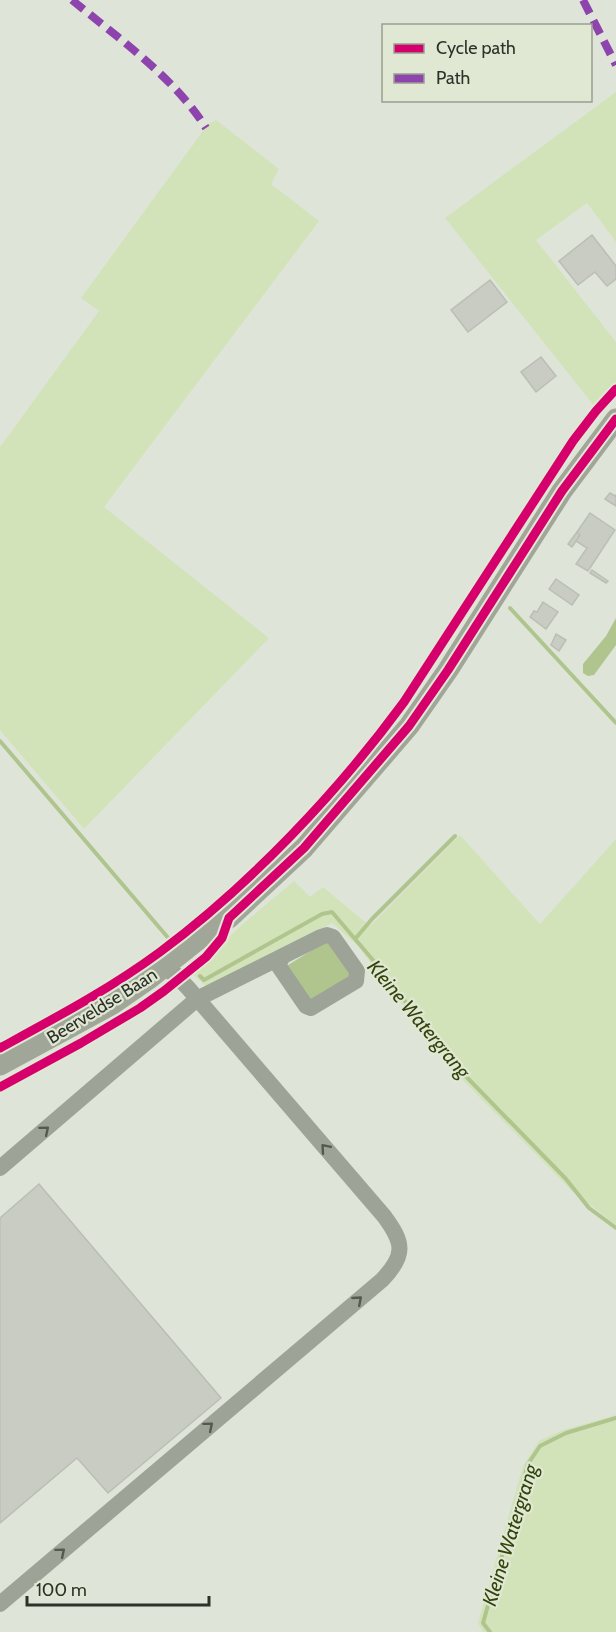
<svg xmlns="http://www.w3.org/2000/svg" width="616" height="1632" font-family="Cabin,sans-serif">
<rect width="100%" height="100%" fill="#dfe4d9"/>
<!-- green -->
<path fill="#d2e3ba" d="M616,92v150l-29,-39 -51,37 80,102v43l-21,22 -150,-189z
M216,120l63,49 -8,15 48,37 -215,286 165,131 -185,191 -84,-99v-283l99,-136 -18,-13 127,-174z
M460,835l80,89 76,-85v386l-44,-34 -126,-128 -88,-117 -26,-23 -122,67 -19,-17 53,-50 50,-42 16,16 13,-10 47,39z
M616,1415v217h-133l-5,-9 45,-157 16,-25 24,-11z"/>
<!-- water -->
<path fill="#afc58d" d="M616,618v27l-22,30 -6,1 -5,-3v-9l23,-28z
M328,940l25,37 -42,27 -26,-37z"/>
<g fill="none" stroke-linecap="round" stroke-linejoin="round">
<!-- stream -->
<path stroke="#afc58d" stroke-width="4" d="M510,608l106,115
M0,741l170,199
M355,939l17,-20 83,-83
M200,976l4,4 118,-66 10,-2 46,54 74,96 114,117 23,29 27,20
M490,1632l-7,-9 45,-159 12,-18 26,-13 50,-15"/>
</g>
<!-- building -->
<path fill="#c8ccc3" stroke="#babeb5" stroke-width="1.5" d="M592,235l24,31v13l-9,7 -12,-14 -17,13 -19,-24z
M490,280l17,22 -39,30 -17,-22z
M541,357l15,19 -20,16 -15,-20z
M610,493l5,3 1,-1v11l-11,-7z
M590,513l25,17 -27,41 -12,-7 11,-16 -11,-7 4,-6 -3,-3z
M577,532l3,3 -8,12 -4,-3z
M592,570l16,11 -2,2 -16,-10z
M556,579l23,16 -7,10 -23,-16z
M543,602l15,10 -12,17 -16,-12 4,-6 3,1z
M556,634l10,6 -7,11 -8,-6z
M39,1184l182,214 -113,95 -31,-35 -77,65v-305z"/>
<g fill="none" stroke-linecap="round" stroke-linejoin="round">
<!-- minor -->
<path stroke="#9ea398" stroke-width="16" d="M0,1168l197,-169 124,-62 6,-2 6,2 24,34 -1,10 -45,27 -5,-2 -28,-41 5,-9
M0,1604l382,-324c24,-25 22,-37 2,-64l-195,-227 -14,-15 -12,-6"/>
<!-- major -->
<path stroke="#a0a698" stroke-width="21" d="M0,1065l111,-60 39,-27 59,-47 20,-13 75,-70 105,-122 39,-56 114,-179 54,-72"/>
<!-- quiet -->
<path stroke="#8e44ad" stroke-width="8" stroke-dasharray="15 8" stroke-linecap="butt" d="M72,0c45,37 103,78 134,128
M583,0l33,65"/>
<!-- cycleway casing -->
<g stroke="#e0e8d4" stroke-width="13">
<path id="cycleway" d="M0,1048c55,-30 110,-59 160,-96 90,-67 178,-160 244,-250l169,-261 23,-30 20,-22
M0,1087l81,-44 59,-35 24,-17 42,-34 16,-19 7,-20 75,-70 105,-122 39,-56 114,-179 54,-72"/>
</g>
<!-- cycleway -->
<use href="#cycleway" stroke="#d6006c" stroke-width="9"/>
</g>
<!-- one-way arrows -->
<defs><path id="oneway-chevron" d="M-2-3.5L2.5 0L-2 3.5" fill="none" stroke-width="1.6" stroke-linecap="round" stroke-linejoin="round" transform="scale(1.5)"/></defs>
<g stroke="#555950">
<use href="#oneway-chevron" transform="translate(45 1130) rotate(-40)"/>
<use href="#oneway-chevron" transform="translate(325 1148) rotate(-131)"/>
<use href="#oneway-chevron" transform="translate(358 1300) rotate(-41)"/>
<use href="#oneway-chevron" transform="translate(209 1426) rotate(-40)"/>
<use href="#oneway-chevron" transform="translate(61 1552) rotate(-40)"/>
</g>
<g text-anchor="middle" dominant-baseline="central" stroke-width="4.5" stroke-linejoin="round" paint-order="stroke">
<!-- street labels -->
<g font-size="18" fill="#2e312a" stroke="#e0e8d4">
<text transform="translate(102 1006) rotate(-32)">Beerveldse Baan</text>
</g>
<!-- water labels -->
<g font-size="20" font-style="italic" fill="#32430b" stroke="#e0e8d4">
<text transform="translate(419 1019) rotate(50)">Kleine Watergrang</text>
<text transform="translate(510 1535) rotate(-73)">Kleine Watergrang</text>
</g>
</g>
<!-- legend -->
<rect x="382" y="24" width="210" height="78" fill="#e0e8d4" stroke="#999f90" stroke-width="1.5"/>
<rect x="394" y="44" width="30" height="9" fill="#d6006c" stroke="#999f90" stroke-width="1.5"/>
<text x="436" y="54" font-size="18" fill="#2e312a">Cycle path</text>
<rect x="394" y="74" width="30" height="9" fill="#8e44ad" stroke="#999f90" stroke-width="1.5"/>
<text x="436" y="84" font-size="18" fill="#2e312a">Path</text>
<!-- scale -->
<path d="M27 1596v9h182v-9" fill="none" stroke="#2e312a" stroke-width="3"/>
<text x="36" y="1596" font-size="18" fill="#2e312a" stroke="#e0e8d4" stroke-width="4.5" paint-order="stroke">100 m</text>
</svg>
